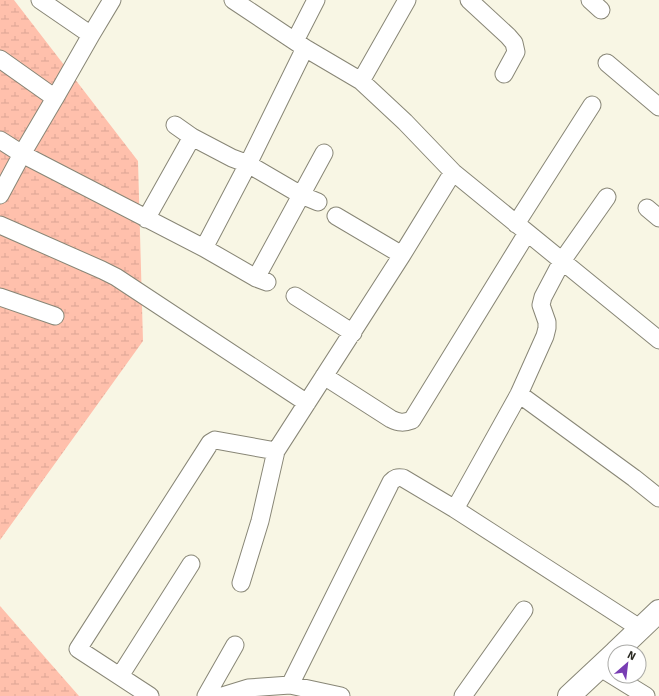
<svg xmlns="http://www.w3.org/2000/svg" width="659" height="696" font-family="Signika,sans-serif">
<defs>
<pattern id="wetland-marsh" width="20" height="14" patternUnits="userSpaceOnUse"><rect width="20" height="14" fill="#ffc0ac"/><path d="M1 5h8M5 5V1M11 12h8M15 12V8" fill="none" stroke="#dba594"/></pattern>
</defs>
<rect width="100%" height="100%" fill="#f8f6e4"/>
<!-- wetland -->
<path fill="url(#wetland-marsh)" d="M0,0h14l124,161 5,180 -143,199z
M0,606l79,90h-79z"/>
<g fill="none" stroke-linecap="round" stroke-linejoin="round">
<!-- street casing -->
<g stroke="#888676" stroke-width="19">
<path id="street" d="M40,0l51,35
M233,0l72,48 56,33 44,41 48,50 206,168
M469,0l39,36 6,7 2,9 -12,22
M590,0l11,10
M295,41l21,-41
M0,59l55,39 -33,56 182,94 52,30 11,4
M607,63l52,44
M361,81l46,-81
M55,98l36,-63 21,-35
M175,125l17,12 40,21 16,6 53,31 17,7
M0,140l22,14 -22,41
M607,197l-45,64 -19,36 -2,8 6,17v6l-2,8 -26,58 -64,115 186,120
M647,208l12,10
M336,216l66,39
M146,219l46,-82
M516,224l76,-119
M0,225l102,45 14,7 191,126
M204,248l44,-84 57,-116
M256,278l68,-125
M295,296l58,37
M0,297l55,19
M324,376l67,43c8,4 13,4 21,1l115,-187
M519,394l115,84 25,20
M241,583l19,-62 16,-70 126,-196 51,-83
M599,667l47,29
M120,676l71,-112
M290,685l101,-203c4,-4 6,-5 12,-4l52,31
M150,696l-72,-47 132,-206 5,-3 61,11
M206,696l29,-51
M222,696l26,-8 42,-3 51,11
M463,696l61,-86"/>
</g>
<!-- secondary casing -->
<g stroke="#888676" stroke-width="24">
<path id="secondary" d="M616,652l43,-41
M569,696l46,-43"/>
</g>
<!-- street -->
<use href="#street" stroke="#fff" stroke-width="17"/>
<!-- secondary -->
<use href="#secondary" stroke="#fff" stroke-width="22"/>
</g>
<!-- north arrow -->
<g transform="translate(627 664) rotate(28)"><circle r="19" fill="#ffffff" stroke="#aaaaa7"/>
<path d="M0-3L7 15L0 10L-7 15Z" fill="#783db3"/>
<text y="-6" font-size="11" font-weight="bold" text-anchor="middle" fill="#2b2a23">N</text>
</g>
</svg>
